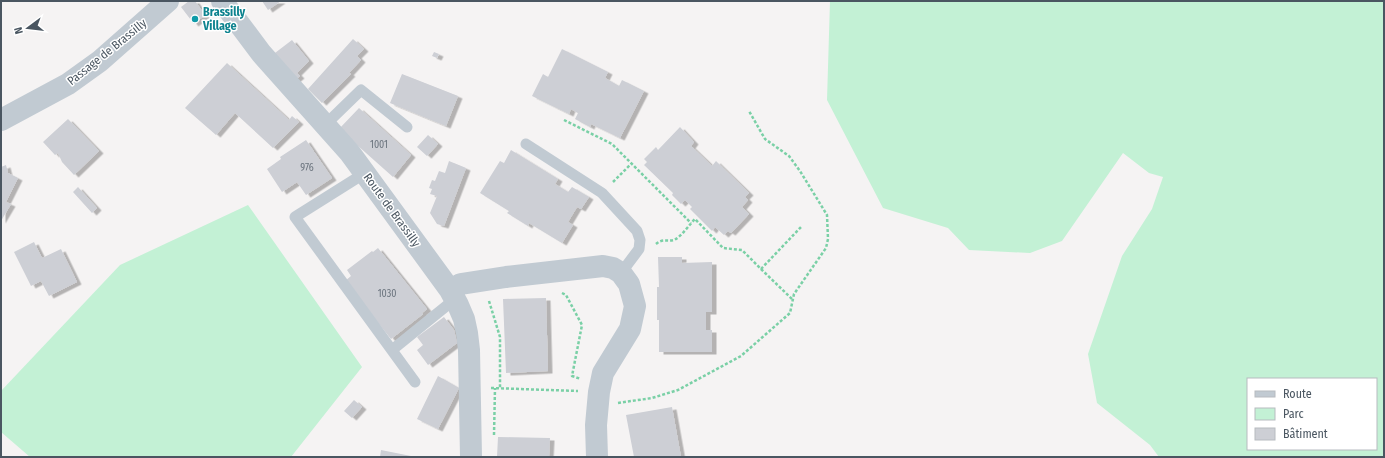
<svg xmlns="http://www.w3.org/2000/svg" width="1385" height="458" font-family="'Fira Sans Condensed',sans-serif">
<defs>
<filter id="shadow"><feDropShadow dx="4.5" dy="2.5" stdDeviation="0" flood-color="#0004"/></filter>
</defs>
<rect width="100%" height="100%" fill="#f5f3f3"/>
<!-- green -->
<path fill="#c3f1d5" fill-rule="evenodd" d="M830,1h554v456h-225l-9,-12 -53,-42 -9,-49 34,-98 30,-47 11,-32 -14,-4 -26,-20 -61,88 -32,12 -61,-3 -21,-22 -65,-20 -56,-108zM1248,379h128v70h-128z
M248,205l114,162 -71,90h-261l-29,-25v-41l119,-126z"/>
<!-- building -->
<path fill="#cdcfd5" filter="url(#shadow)" d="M189,1h6l10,14 -11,9 -13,-17z
M262,1h19l-13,9z
M353,39l11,10 -7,7 4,4 -12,13 2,1 -29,29 -14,-14z
M292,40l17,21 -12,12 3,3 -6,5 -23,-25z
M562,49l46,23 -3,6 14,8 3,-6 22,11 -24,47 -29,-14 -1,3 -15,-8 3,-6 -7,-4 -2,5 -37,-18 11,-22 5,3z
M434,52l5,2 -2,4 -5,-2z
M227,63l62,57 3,-4 7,6 -26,26 -38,-35 -19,22 -31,-27z
M402,74l56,22 -12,30 -56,-23z
M359,108l52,47 -18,22 -54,-48z
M68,119l31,32 -25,24 -12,-13 -4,-9 -3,2 -12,-13z
M680,127l14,15 -3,4 21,20 4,-5 33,32 -4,4 3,3 -6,7 7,7 -18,19 -3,-2 -4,4 -9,-8 -3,4 -22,-22 2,-2 -7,-7 -4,4 -9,-9 1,-2 -29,-28 3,-3 -3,-3 12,-12 2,3z
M428,135l10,9 -11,12 -10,-9z
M306,140l26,38 -26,17 -9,-13 -15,10 -15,-23 14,-10 -1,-2z
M511,150l47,29 -3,5 13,8 4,-5 17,10 -8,12 -4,-2 -9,15 5,3 -11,18 -33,-20 -1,3 -21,-13 2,-2 -29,-18 20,-32 4,2z
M449,161l17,7 -22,58 -7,-2 -7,-11 7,-17 -7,-2 2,-5 -3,-1 3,-8 3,1 4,-10 6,2z
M6,165l2,8 10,5 -12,24 5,2 -10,17v-54z
M78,187l19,21 -5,5 -19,-21z
M34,242l8,16 19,-9 16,33 -28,14 -8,-15 -10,5 -17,-34z
M378,248l49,61 -5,4 1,1 -32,25 -46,-58 6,-5 -4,-6 25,-19 1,1z
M658,257h24v6l30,-1v50h-6v18h6v22h-53v-32h-2v-33h2z
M546,298l2,73 -42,2 -3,-74z
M444,317l10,13 3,13 -29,22 -11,-15 6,-5 -6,-8z
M438,376l21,12 -21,41 -21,-10z
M354,400l8,7 -10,11 -8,-7z
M672,407l9,50h-47l-8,-42z
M498,437l52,1 -1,19h-52z
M381,450l30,6v1h-31z"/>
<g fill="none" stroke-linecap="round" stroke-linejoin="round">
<!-- path -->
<path stroke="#7ad0a6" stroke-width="2.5" stroke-dasharray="3 2" stroke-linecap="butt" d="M564,120l48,24 79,79
M613,182l18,-18
M656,244c7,-6 11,-2 18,-4 8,-4 15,-15 21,-21l28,29 19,2 19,19 40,-42
M761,269l32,31
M562,293l4,2 16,30 -10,51 9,3
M489,301l11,36v52
M491,388l87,3
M618,403l34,-5 26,-8 63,-34 49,-43 4,-19 32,-46 2,-9 -1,-24 -27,-44 -11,-15 -24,-17 -16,-28
M494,435l1,-47"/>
<!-- lane -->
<path stroke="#c1cad2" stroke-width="11" d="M325,125l36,-35 46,37
M526,144l76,49 35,38 3,9 -1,9 -18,24
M365,173l-70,44 120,165
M392,350l63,-51"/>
<!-- street -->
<path stroke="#c1cad2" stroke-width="22" d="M222,1l39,52 89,100 100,137 8,15 6,14 3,14 2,17 2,107
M1,120l67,-36 32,-23 68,-60
M450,290l11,-6 45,-7 97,-11 10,2 8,5 8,11 6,22 -5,23 -27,44 -4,19 -3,33 1,32"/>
</g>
<!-- markers -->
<circle fill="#0f9aa8" stroke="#fff" stroke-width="1.5" cx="195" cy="19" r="4"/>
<g text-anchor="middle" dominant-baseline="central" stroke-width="3" stroke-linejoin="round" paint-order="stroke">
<!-- number labels -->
<g font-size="10" fill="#6b747e">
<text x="379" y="145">1001</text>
<text x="307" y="168">976</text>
<text x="387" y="294">1030</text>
</g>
<!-- culture labels -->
<g font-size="12" font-weight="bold" fill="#0d838f" stroke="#fff" text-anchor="start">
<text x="203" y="12">Brassilly<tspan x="203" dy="14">Village</tspan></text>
</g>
<!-- street labels -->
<g font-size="12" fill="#4a5661" stroke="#fff">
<text transform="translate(107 52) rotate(-39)">Passage de Brassilly</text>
<text transform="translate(392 210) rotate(54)">Route de Brassilly</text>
</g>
</g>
<!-- border -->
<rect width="1385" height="458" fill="none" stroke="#4a5661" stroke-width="4"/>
<!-- legend -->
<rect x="1247" y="378" width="130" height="72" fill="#ffffff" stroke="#b7bbc0"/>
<rect x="1255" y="391" width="20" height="6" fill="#c1cad2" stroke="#b7bbc0"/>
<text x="1283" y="398" font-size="12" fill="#4a5661">Route</text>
<rect x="1255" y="408" width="20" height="12" fill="#c3f1d5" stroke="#b7bbc0"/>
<text x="1283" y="418" font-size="12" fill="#4a5661">Parc</text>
<rect x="1255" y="428" width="20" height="12" fill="#cdcfd5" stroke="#b7bbc0"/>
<text x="1283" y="438" font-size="12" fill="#4a5661">Bâtiment</text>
<!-- north arrow -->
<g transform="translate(28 28) rotate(255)" stroke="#ffffff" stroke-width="3" paint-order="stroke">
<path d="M0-3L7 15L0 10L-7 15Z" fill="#4a5661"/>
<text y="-6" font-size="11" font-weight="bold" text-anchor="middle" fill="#4a5661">N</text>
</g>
</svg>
